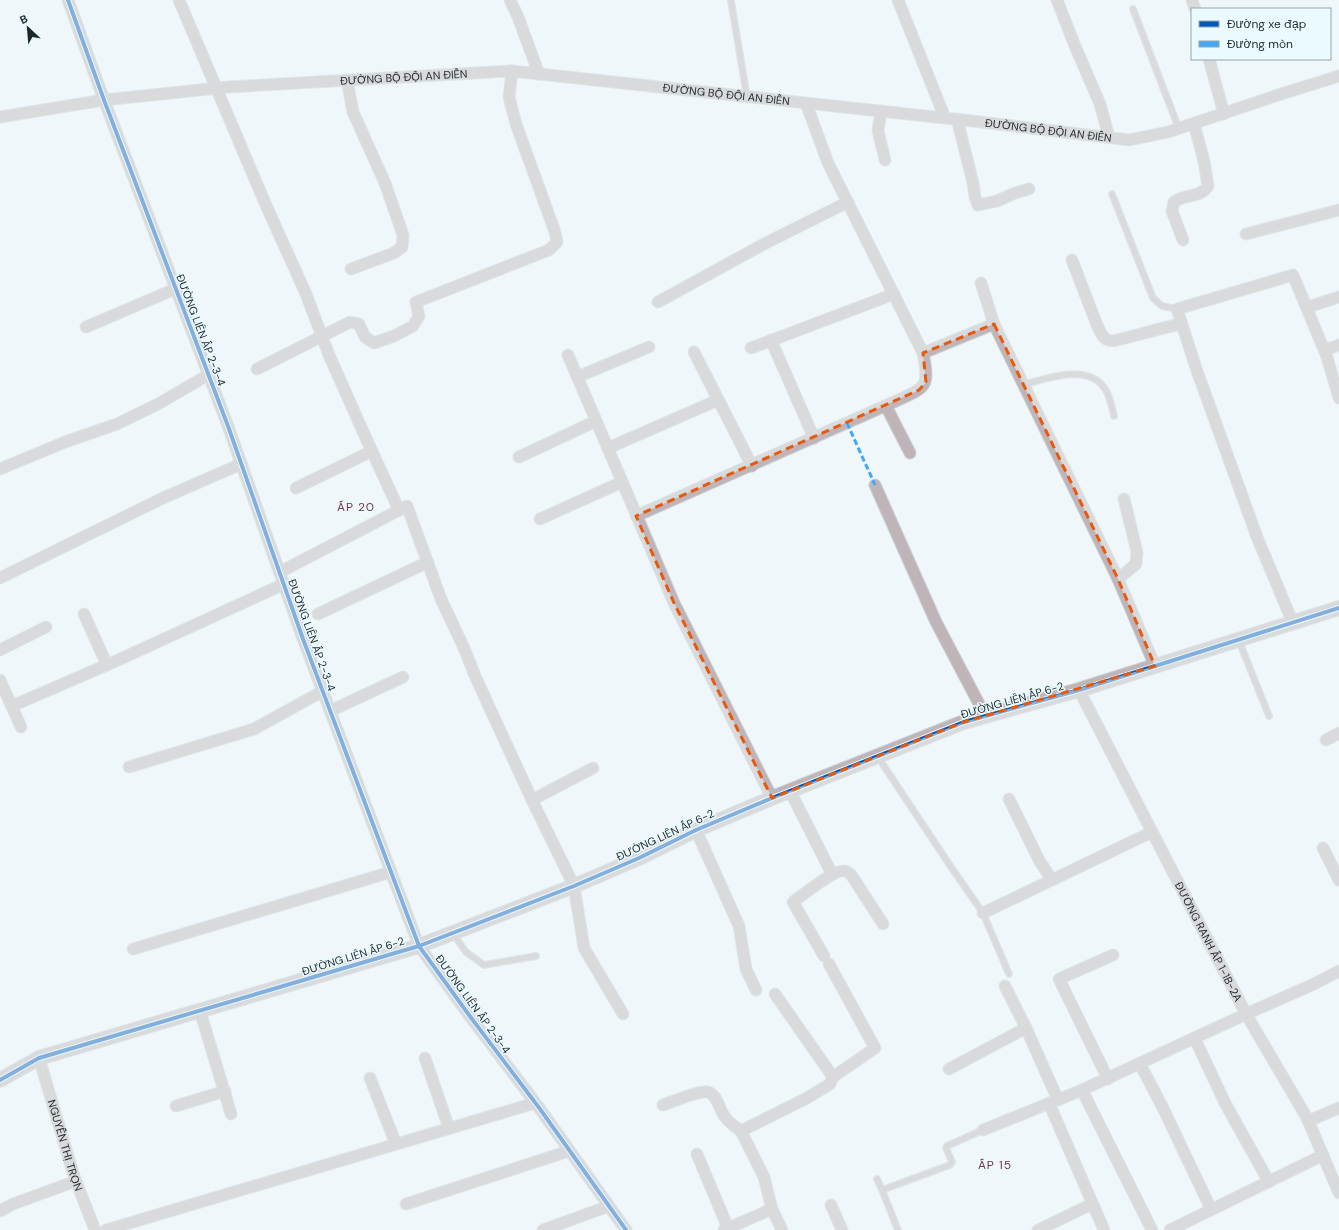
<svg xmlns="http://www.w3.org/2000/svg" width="1339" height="1230" font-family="'DM Sans',sans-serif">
<rect width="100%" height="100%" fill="#eff7fa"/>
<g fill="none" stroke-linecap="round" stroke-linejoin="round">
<!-- service casing -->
<g stroke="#cad1d4" stroke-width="8">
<path id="service" d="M731,1l16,96
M1133,9l46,120
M1112,194l41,104 9,8 15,3
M1023,385c23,-7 66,-22 82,4 5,7 7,18 9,27
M1239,641l30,75
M878,757l71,107 34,49 26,61
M453,934l13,18 18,13 52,-9
M877,1179l5,11 16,40
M882,1190l68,-25 2,-3 -6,-14 1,-2 36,-16"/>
</g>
<!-- minor casing -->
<g stroke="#cad1d4" stroke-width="13">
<g id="minor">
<path d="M68,0l36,100 124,326 75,213 116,307 50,69 71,94 86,121"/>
<path d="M179,0l86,203 41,91 23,61 36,81 34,74"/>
<path d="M510,0l8,17 21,57"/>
<path d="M898,0l47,118"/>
<path d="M1057,0l18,46 25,58 9,33"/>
<path d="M1192,0l3,9"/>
<path d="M1209,59l15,55"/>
<path d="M347,80l6,32 32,71 18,52 -1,12 -8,6 -43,16"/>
<path d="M881,111l-3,20 7,29"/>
<path id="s1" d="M0,117l104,-17 124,-13 284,-16 460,50 157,19 39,-8 110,-37 61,-19"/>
<path d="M957,119l16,64 2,14 3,8 19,-4 18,-8 14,-4"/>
<path d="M1246,234l93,-24"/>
<path d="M1183,240l-11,-29 2,-9c10,-8 27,-4 34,-16l-4,-25 -10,-37"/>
<path d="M1072,260l25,65c3,6 5,13 11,15 3,1 6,1 9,0 22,-5 43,-12 64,-16"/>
<path d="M981,283l13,41 124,255 37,87"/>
<path d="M658,302l106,-58 84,-42"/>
<path d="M1308,307l31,-10"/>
<path d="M86,327l89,-38"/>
<path d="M771,340l43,98"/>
<path d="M751,348l143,-54"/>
<path d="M1325,350l14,-5"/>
<path d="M694,352l58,114"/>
<path d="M923,353l71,-29"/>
<path d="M568,355l106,248 98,195"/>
<path d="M257,369l93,-47 9,2 6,13 9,6 20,-7 19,-10 6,-10 -3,-14 133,-52 8,-8 -2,-10 -39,-108 -7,-27 3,-26"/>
<path d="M577,377l72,-30"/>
<path d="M886,406l24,47"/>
<path d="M608,448l110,-48"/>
<path d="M519,457l77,-36"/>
<path d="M0,469l65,-27 52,-18 41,-20 50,-29"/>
<path d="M875,485l61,137 50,95"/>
<path d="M296,488l76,-37"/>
<path d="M636,516l260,-115c30,-14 34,-13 27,-48l-95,-190 -22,-60"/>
<path d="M540,519l82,-37"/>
<path d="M280,572l127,-66 34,93 23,49 12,30 56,122 42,86 10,62 39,66"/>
<path d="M0,578l163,-80 78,-34"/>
<path d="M1118,579l18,-15 1,-12 -13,-53"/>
<path d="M84,614l23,51"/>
<path d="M318,614l110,-52"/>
<path d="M1293,623l-36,-86 -60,-166 -20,-62 116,-34 34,82 12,41"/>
<path d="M0,650l46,-23"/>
<path d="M0,680l21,47"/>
<path id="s2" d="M1079,690l167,324 61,104 32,75"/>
<path d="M12,706l104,-45 168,-77"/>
<path d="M330,711l73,-34"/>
<path d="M1326,740l13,-7"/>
<path d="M129,767l125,-38 69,-38"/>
<path d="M790,791l42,83"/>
<path d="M1009,799l30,61 13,20"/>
<path d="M532,800l61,-32"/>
<path d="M696,830l43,96 7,43 10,21"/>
<path d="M1323,848l16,32"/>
<path d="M983,913l169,-81"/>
<path d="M133,949l258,-77"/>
<path d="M824,956l-31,-54c10,-7 42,-33 51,-31 4,0 6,3 8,5l31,48"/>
<path d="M1005,986l21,42"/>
<path d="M775,994l58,83"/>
<path d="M200,1011l31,103"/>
<path d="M1195,1039l30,64 44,79"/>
<path id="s3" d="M39,1058l35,118 21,54"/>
<path d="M425,1058l24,70"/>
<path d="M1140,1064l23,44 48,101"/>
<path d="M949,1069l77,-41 32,72"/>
<path d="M370,1078l26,66"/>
<path d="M1108,1079l-49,-100 54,-24"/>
<path d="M1082,1090l70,140"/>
<path d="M1049,1103l55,127"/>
<path d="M663,1105c9,-3 37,-15 45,-13 10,3 11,18 17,25 4,6 11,10 16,14"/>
<path d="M176,1106l49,-15"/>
<path d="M1308,1121l31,-13"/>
<path d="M983,1130l99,-40 164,-76 68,-30 25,-13"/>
<path d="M697,1154l31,74"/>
<path d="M406,1204l163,-53"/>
<path d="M831,1205l11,25"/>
<path d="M772,1209l10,21"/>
<path d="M0,1211l13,-7 63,-23"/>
<path d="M106,1230l429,-127"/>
<path d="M543,1230l66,-24"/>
<path d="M724,1230l48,-21 -8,-32 -23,-46 66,-33 23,-14 3,-7 42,-29 -46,-84"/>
<path d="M1038,1230l54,-26"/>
<path d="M1170,1230l153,-75"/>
</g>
</g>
<!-- tertiary casing -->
<g stroke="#cad1d4" stroke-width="16">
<path id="tertiary" d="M0,1080l39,-22 380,-112 155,-60 65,-28 57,-28 76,-32 192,-76 115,-32 260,-82"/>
</g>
<!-- service -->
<use href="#service" stroke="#bfb5b9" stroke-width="5.5"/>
<!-- minor -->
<use href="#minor" stroke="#bfb5b9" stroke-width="11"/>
<!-- tertiary -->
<use href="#tertiary" stroke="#bfb5b9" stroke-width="14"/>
<!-- quiet -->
<path stroke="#3fa9f5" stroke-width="3" stroke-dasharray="6 3" stroke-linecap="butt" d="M847,423l28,62"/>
<!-- cycleway casing -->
<g stroke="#eafaff" stroke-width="6">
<path id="cycleway" d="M68,0l36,100 124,326 75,213 116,307 50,69 71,94 86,121
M0,1080l39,-22 380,-112 155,-60 65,-28 57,-28 76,-32 192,-76 115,-32 260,-82"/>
</g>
<!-- cycleway -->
<use href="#cycleway" stroke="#0057b8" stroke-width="4"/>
</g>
<!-- marked area -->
<path d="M0 0H1339V1230H0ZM994,324l124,255 37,87 -191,56 -192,76 -98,-195 -38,-87 283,-126 7,-8 -3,-29z" fill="#eff7fa" fill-opacity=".55" fill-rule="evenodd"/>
<path fill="none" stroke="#e8590c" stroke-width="3" stroke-dasharray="8 5" stroke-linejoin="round" d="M994,324l124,255 37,87 -191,56 -192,76 -98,-195 -38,-87 283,-126 7,-8 -3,-29z"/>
<g text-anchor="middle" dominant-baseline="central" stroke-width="3" stroke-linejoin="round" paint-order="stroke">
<!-- street labels -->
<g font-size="11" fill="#1e282b" stroke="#eafaff">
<text stroke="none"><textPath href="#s1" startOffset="406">ĐƯỜNG BỘ ĐỘI AN ĐIỀN</textPath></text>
<text stroke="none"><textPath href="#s1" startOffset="730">ĐƯỜNG BỘ ĐỘI AN ĐIỀN</textPath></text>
<text stroke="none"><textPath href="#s1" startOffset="1054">ĐƯỜNG BỘ ĐỘI AN ĐIỀN</textPath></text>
<text transform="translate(201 330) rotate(69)">ĐƯỜNG LIÊN ẤP 2-3-4</text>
<text transform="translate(312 635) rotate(70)">ĐƯỜNG LIÊN ẤP 2-3-4</text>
<text transform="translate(1012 700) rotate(-16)">ĐƯỜNG LIÊN ẤP 6-2</text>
<text transform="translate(665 835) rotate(-25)">ĐƯỜNG LIÊN ẤP 6-2</text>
<text stroke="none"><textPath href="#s2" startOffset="283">ĐƯỜNG RANH ẤP 1-1B-2A</textPath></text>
<text transform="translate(353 956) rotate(-17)">ĐƯỜNG LIÊN ẤP 6-2</text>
<text transform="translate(473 1004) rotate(54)">ĐƯỜNG LIÊN ẤP 2-3-4</text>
<text stroke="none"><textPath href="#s3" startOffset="91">NGUYỄN THỊ TRỌN</textPath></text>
</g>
<!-- neighbourhood labels -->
<g font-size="12" letter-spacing="1" fill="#783349" stroke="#eafaff">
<text x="356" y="507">ẤP 20</text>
<text x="995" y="1165">ẤP 15</text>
</g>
</g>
<!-- legend -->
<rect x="1191" y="8" width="140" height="52" fill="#eafaff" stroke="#98a6aa"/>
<rect x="1199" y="21" width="20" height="6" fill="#0057b8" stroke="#98a6aa"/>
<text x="1227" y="28" font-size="12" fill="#1e282b">Đường xe đạp</text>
<rect x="1199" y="41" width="20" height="6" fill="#3fa9f5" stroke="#98a6aa"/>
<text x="1227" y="48" font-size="12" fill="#1e282b">Đường mòn</text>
<!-- north arrow -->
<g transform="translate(28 28) rotate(334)" stroke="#eafaff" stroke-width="3" paint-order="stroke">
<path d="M0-3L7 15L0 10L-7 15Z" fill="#1e282b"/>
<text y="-6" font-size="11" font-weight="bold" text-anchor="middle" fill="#1e282b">B</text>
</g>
</svg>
